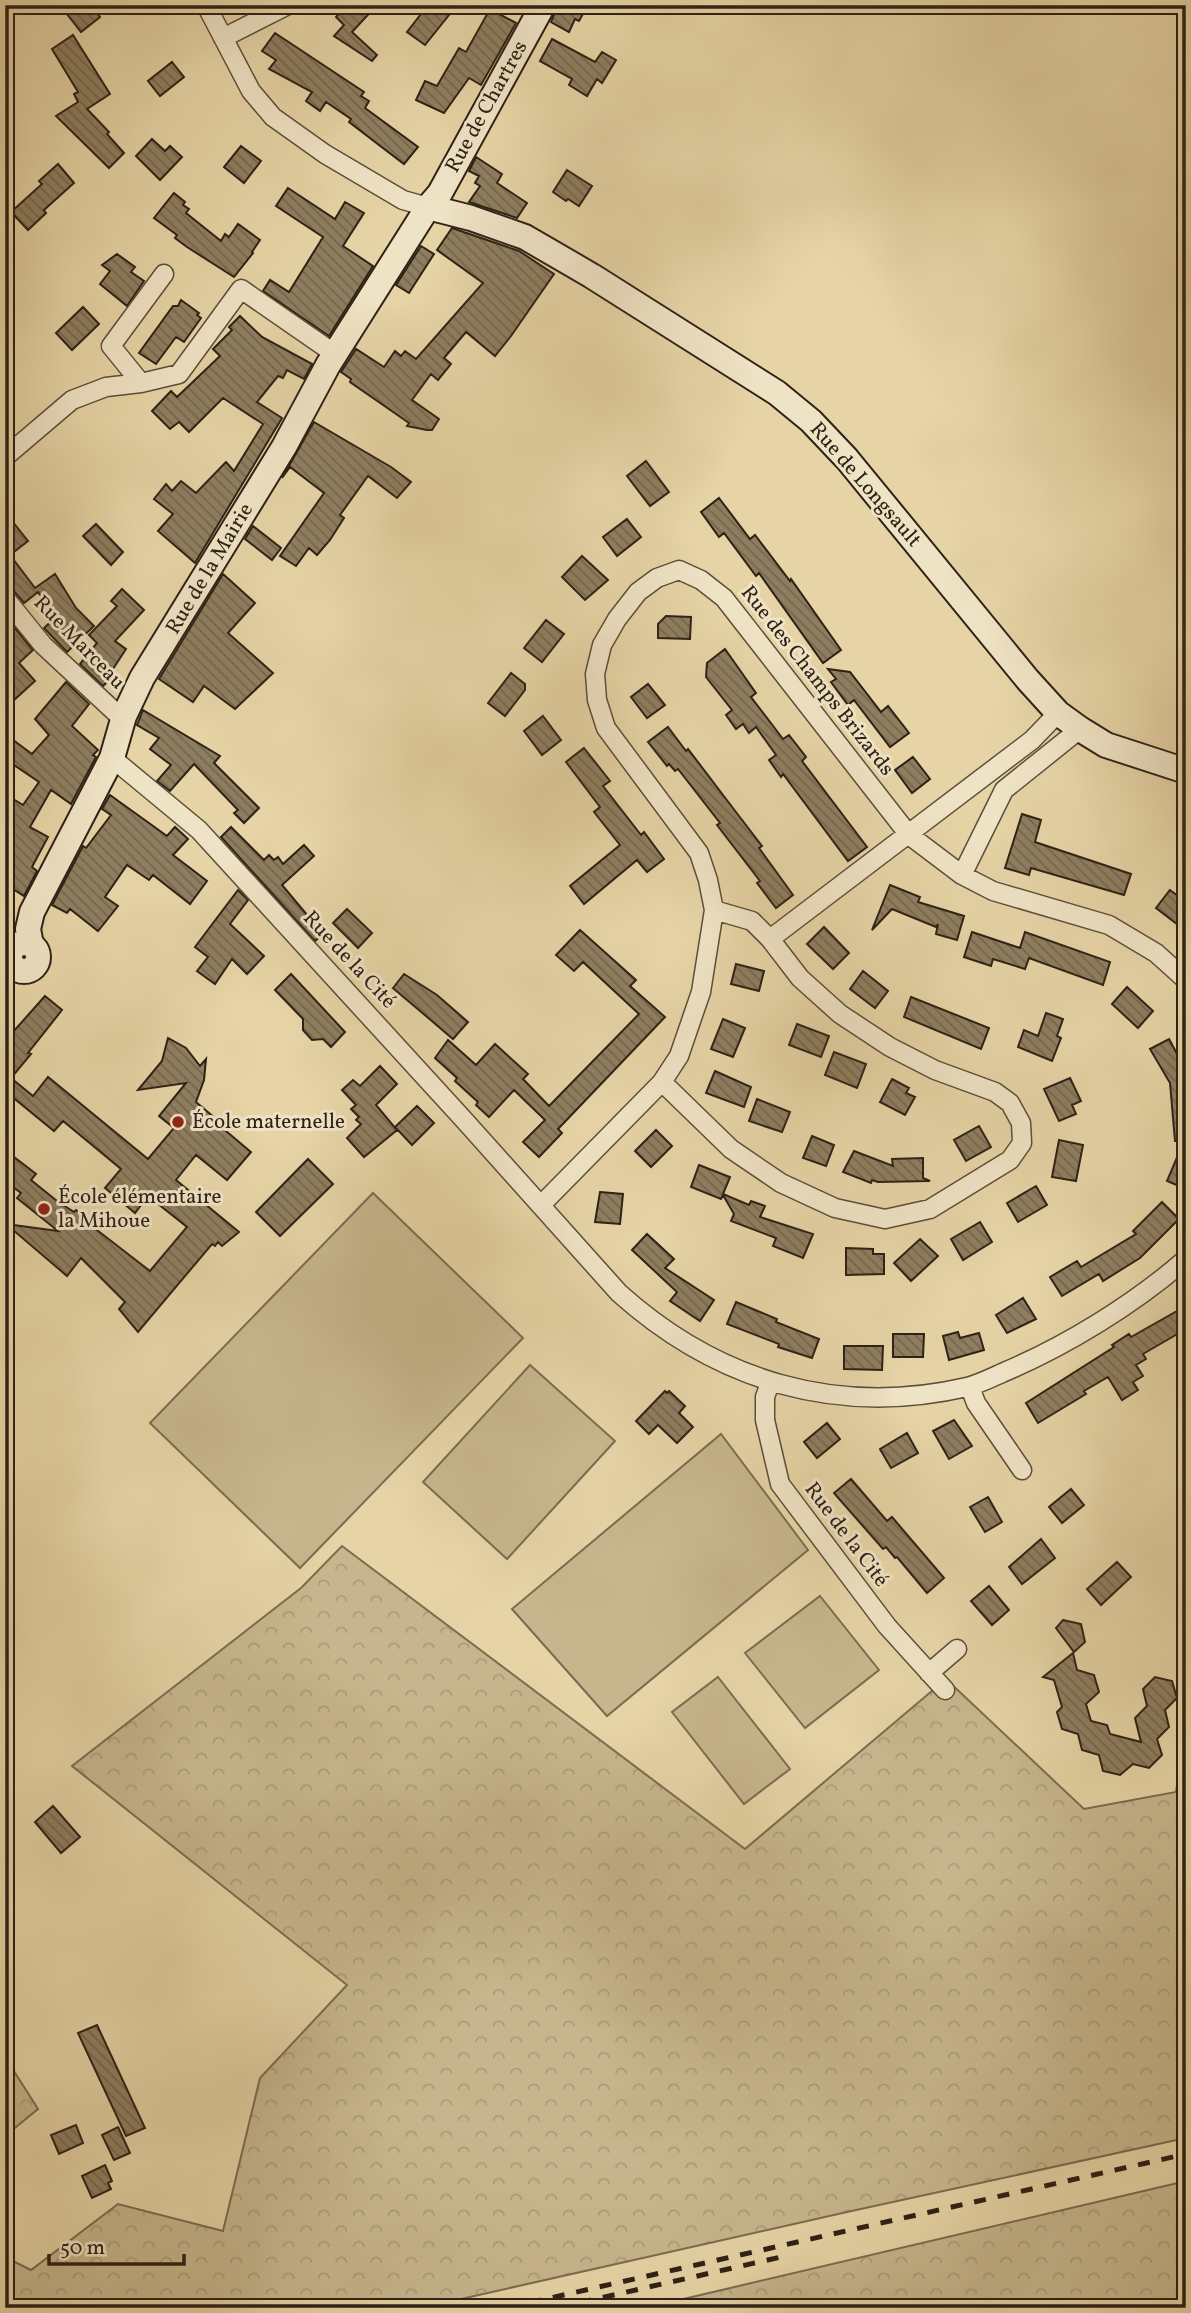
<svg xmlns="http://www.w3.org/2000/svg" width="1191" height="2313" font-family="Vollkorn,serif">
<defs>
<pattern id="forest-crowns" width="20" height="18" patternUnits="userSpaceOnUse" patternTransform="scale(1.75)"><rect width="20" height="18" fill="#c7b68d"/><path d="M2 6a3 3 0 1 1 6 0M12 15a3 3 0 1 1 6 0" fill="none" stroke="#ab9c79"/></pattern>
<pattern id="building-back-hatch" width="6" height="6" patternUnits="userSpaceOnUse" patternTransform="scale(1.75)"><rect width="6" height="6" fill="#8e7e60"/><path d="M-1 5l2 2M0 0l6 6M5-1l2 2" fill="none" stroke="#74674e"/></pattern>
</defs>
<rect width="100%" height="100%" fill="#e6d4a6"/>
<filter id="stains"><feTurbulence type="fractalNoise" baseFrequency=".00286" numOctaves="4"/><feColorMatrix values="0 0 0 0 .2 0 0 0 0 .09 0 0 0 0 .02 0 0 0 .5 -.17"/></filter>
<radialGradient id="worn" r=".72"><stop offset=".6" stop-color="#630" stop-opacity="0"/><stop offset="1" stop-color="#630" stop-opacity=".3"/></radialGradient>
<!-- forest -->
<path fill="url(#forest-crowns)" stroke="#7a6c51" stroke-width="2" d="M342,1546l403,303 201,-170 138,130 92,-17 10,-62v408l-339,74 -426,96h-416v-51l26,13 87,-66 105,27 37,-153 87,-93 -275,-219 229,-178z
M5,2057l33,52 -33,27z
M1186,2181v127h-541z"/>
<!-- green -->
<path fill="#c7b68d" stroke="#7a6c51" stroke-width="2" d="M373,1193l150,145 -223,230 -150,-145z
M530,1365l85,76 -108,118 -84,-77z
M721,1434l87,116 -201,166 -95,-107z
M820,1596l59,74 -74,58 -60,-75z
M718,1677l72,92 -46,35 -72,-92z"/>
<!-- building -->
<path fill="url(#building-back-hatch)" stroke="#2e2115" stroke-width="2" d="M60,5h31l9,12 -19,15z
M347,5h30l-25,27 25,23 -5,6 -38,-25 10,-11 -8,-8z
M428,5h29l-32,40 -18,-13z
M558,5h30l-9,16 -4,-2 -6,13 -18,-10z
M490,9l26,14 -35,62 -12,-7 -25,35 -28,-13 9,-19 12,5 22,-38 7,4z
M275,33l89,59 -3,4 8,5 -4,7 53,39 -14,17 -55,-42 2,-3 -25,-17 -6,9 -14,-10 6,-9 -43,-23 7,-9 -14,-9z
M73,35l37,59 -23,15 22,23 -2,2 17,19 -15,15 -53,-52 22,-14 -4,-8 4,-2 -26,-43z
M552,39l43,23 7,-10 14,8 -14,23 -5,-4 -10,17 -18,-11 3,-6 -32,-18z
M172,62l12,15 -24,19 -12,-15z
M152,139l13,12 5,-5 12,11 -22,23 -24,-24z
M241,146l20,15 -17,22 -20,-16z
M476,157l26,17 -5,9 30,20 -10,15 -48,-16 11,-16 -5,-3 4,-7 -10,-5z
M58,164l16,19 -30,27 2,3 -18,17 -17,-18 31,-28 -3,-3z
M567,170l25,16 -13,20 -11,-7 -2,2 -13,-9z
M288,188l47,31 10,-17 19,11 -21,33 30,20 -44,70 -66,-45 7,-11 19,12 34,-55 -47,-31z
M174,193l11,9 -2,3 6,4 -3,4 35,28 4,-7 4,3 9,-13 22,16 -8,12 1,1 -19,24 -47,-30 -12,-9 2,-3 -23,-17z
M452,228l67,23 35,23 -43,62 -16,20 -29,-24 -22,26 7,6 -13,16 -7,-6 -19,26 27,19 -7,11h-5l-20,-4 2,-3 -59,-41 1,-3 -10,-7 15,-23 28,18 11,-16 6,5 4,-5 11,8 67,-76 -46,-33z
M421,246l13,8 -25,39 -13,-8z
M117,254l18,13 -4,5 13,9 -17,25 -27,-22 10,-13 -8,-6z
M181,300l18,13 -2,2 4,3 -17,24 -8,-5 -20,27 -17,-11 34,-47h5z
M83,307l16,17 -27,26 -16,-17z
M240,316l22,21 50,27 -8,15 -17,-9 -4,8 -5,-2 -21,26 25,16 -87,145 -37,-32 15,-17 -19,-15 12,-15 6,7 9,-10 15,12 30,-31 8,9 29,-47 -40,-26 -34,34 -10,-10 -9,7 -18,-18 19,-20 6,6 43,-41 -7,-7 19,-19 -3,-3z
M314,422l77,45 20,15 -14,16 -29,-22 -28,39 4,3 -14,22 -13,15 -8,-7 -13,18 -16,-10 44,-63 -34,-26 -8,11z
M646,461l23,31 -19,14 -23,-30z
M719,498l31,41 5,-4 35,46 1,-2 50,71 -18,13 -64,-90 -3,3 -32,-43 -5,4 -18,-25z
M5,512l23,29 -18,14 25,33 20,-14 21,34 18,18 -27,26 -23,-24 12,-11 -18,-25 -14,11 -11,-13 -8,-3z
M627,519l14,18 -24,19 -14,-19z
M96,524l27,28 -12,13 -28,-29z
M253,526l28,22 -9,12 -27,-21z
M582,556l26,24 -23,20 -23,-23z
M223,574l32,29 -27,30 45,40 -38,36 -31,-23 -11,16 -34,-23z
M122,589l22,21 -29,31 11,8 -15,23 3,3 -11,11 -23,-22 17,-21 -8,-8 28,-29 -6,-5z
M666,616l25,1 -1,22 -32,-1v-14z
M546,620l18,14 -22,28 -18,-14z
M14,627l19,23 -14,13 16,18 -21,19 -9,-9v-56z
M725,649l31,44 -5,4 32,42 6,-4 17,22 -4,4 65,86 -19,14 -65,-87 -2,3 -12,-17 7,-5 -20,-28 -7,6 -6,-9 -7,5 -10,-14 6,-5 -26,-33 1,-14z
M828,669l22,3 31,40 7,-6 21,27 -19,14 -36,-47 -6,5 -17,-23 5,-3z
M511,673l14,11v6l-20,26 -17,-13z
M66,682l23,22 -17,22 26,24 -5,5 3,2 -25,47 -20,-14 -21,37 18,10 -16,30 5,4 -13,25 -19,-12v-90l18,11 16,-23 -34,-23v-25l27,20 17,-19 -14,-16z
M648,684l17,21 -18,13 -16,-21z
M143,710l77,46 -6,7 45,45 -15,15 -10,-10 4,-3 -44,-46 -24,27 -13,-10 14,-16 -21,-16 9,-11 -22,-13z
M543,716l18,24 -19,15 -18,-24z
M668,727l18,24 2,-2 51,67 23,30 -3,2 34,47 -17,13 -19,-25 3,-2 -43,-56 3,-2 -42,-54 -3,2 -6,-7 -2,2 -19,-24z
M584,748l26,33 -7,5 38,49 3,-3 20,27 -17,13 -10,-12 -53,44 -14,-18 50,-41 -26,-33 6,-5 -34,-45z
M913,757l17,22 -18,14 -17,-23z
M110,795l57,41 8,-9 13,12 -15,16 34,26 -17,23 -37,-29 -4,5 -22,-15 -22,32 13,9 -20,25 -28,-22 -3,4 -15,-8 31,-59 3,2 25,-33 -9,-6z
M1022,814l19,6 -6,22 96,32 -7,21 -93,-27 -2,7 -24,-7z
M231,827l33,33 5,-5 5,5 4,-3 5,7 21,-19 10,11 -32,29 41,49 -8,7 -94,-104z
M890,885l30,12 -2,5 46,14 -7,24 -21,-6 2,-10 -2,3 -44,-18 -20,21z
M238,890l10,10 -18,24 34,32 -17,18 -15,-15 -17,25 -18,-13 11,-14 -13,-10z
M1170,890l16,12v29l-30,-23z
M347,909l25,24 -14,15 -25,-25z
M824,927l25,26 -16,16 -26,-25z
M580,930l56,50 -6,6 35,31 -107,112 4,4 -23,24 -16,-15 22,-22 -31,-30 -25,27 -13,-12 2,-3 -23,-21 2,-3 -22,-20 13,-18 28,25 19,-21 33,30 -5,5 26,27 90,-92 -56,-52 -9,9 -18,-16z
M972,932l48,16 5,-16 85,30 -7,23 -74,-27 -4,11 -32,-10 -2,7 -27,-9z
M736,964l28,7 -5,20 -28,-7z
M863,971l25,20 -13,17 -25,-19z
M291,974l54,58 -14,15 -8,-8 -11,1 -9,-10v-11l-28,-29z
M404,974l33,21 31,27 -15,17 -60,-51z
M1127,987l26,24 -15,17 -26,-24z
M45,996l17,14 -34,43 3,1 -20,24 22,18 15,-19 100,82 26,-31 -15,-12 27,-33 -48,7 24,-29 6,-23 18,10 14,18 6,-7 -2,21 -8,22 26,22 -2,2 31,26 -24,28 -31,-25 -20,25 63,52 -17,14 -4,-4 -3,4 -3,-2 -74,88 -19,-23 6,-7 -44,-44 -14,18 -61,-52 52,7 -41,-33 4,-5 -16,-12v-31l31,24 -5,6 26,21 17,11 2,-2 19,15 -2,2 57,44 37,-44 -39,-31 -13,17 -30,-25 16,-19 -58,-48 -9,10 -49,-40v-50z
M911,997l78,31 -8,21 -77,-32z
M1046,1013l17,6 -6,17 4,2 -9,23 -34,-14 6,-17 14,6z
M723,1019l22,9 -12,29 -22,-8z
M797,1024l32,12 -8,21 -32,-12z
M1169,1039l14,26 -3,1 6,11v112l-19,-8 17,-40h-9l-5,-58 -20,-34z
M834,1052l32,12 -9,24 -32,-13z
M380,1066l17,18 -21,21 21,25 -33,27 -17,-19 14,-14 -5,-4 3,-3 -8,-8 5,-4 -14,-15 11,-10 7,6z
M715,1071l36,16 -7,20 -38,-14z
M1070,1078l11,23 -9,4 4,9 -17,7 -15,-32z
M892,1079l17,9 -3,5 9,4 -10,18 -25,-13z
M757,1099l33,13 -8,20 -33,-11z
M417,1106l17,17 -22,22 -17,-18z
M979,1126l12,21 -25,14 -12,-21z
M656,1130l16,16 -21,21 -16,-16z
M812,1136l22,9 -8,21 -23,-8z
M1059,1140l24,5 -7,36 -24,-4z
M854,1151l39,15 -1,-7 31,-1v20l7,3 -52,1 -6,-2 -1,3 -28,-11z
M308,1159l25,25 -53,52 -24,-24z
M699,1165l31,12 -7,17 26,11 2,-4 14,5 -5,11 53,17 -10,24 -30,-12 3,-8 -45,-17 3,-7 -11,-19 -2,4 -30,-12z
M1036,1186l11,19 -29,17 -11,-19z
M600,1192l23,2 -3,30 -25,-2z
M1162,1202l17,17 -39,39 -37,23 -4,-7 -37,22 -12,-19 27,-16 4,6 55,-33 -3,-3z
M980,1222l12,20 -29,18 -12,-21z
M647,1234l27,25 -9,9 49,32 -14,21 -30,-20 7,-9 -45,-42z
M920,1239l18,17 -27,25 -17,-18z
M846,1248l27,1v5h11v20l-38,1z
M1023,1298l13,21 -29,14 -11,-18z
M736,1302l41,17 -1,3 43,17 -7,19 -34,-11 1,-3 -52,-20z
M1186,1306v23l-43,25 3,5 -10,6 7,11 -10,6 5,8 -16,10 -14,-23 -24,14 2,3 -48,29 -12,-20 88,-56 -2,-2 17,-11 2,3z
M958,1332l2,6 19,-5 5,17 -35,10 -6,-24z
M893,1334h31l-1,23h-30z
M844,1346h39l-1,24 -38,-1z
M665,1391l2,2 2,-2 16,15 -6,7 14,14 -16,16 -19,-18 -9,9 -13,-13z
M954,1420l18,26 -23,13 -16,-28z
M827,1423l13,16 -23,19 -13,-16z
M907,1433l11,20 -27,15 -11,-19z
M851,1479l36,42 5,-4 52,61 -17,15 -30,-36 -2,1 -9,-11 -3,2 -49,-56z
M1071,1489l13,16 -22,18 -13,-16z
M988,1497l14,25 -17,10 -15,-25z
M1041,1539l14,19 -33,26 -13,-17z
M1117,1562l14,15 -30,28 -14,-16z
M989,1586l20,24 -17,15 -21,-24z
M1063,1620l18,4 4,18 -11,10 -18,-24z
M1073,1653l4,17 17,5 5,17 -13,12 5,17 16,4 3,9 31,8 -6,-24 12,-12 -4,-17 12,-12 17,4 5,17 -12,12 4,17 -12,12 5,16 -13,13 -16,-4 -13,11 -17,-4 -4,-16 -17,-5 -4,-16 -16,-5 -5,-17 5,-5 -8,-27 -11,-3z
M53,1806l27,31 -19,16 -26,-31z
M97,2025l48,103 -19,8 -48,-103z
M76,2125l7,18 -24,11 -8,-19z
M118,2127l12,26 -16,7 -12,-25z
M105,2165l7,16 -4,2 3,6 -19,9 -10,-22z"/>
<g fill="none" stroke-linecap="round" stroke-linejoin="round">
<!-- street casing -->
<g stroke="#5c4e39" stroke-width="21">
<path id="street" d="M206,5l45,86 22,26 52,37 78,46 25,7
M223,38l65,-33
M164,274l-53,72 30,37 38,-9 62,-85 94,65
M5,457l67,-57 34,-13 35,-4
M5,598l38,47 72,67 9,4
M112,758l87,72 266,291 154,172c98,88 218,124 348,94 12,-3 24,-9 35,-14 64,-27 131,-68 184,-114
M962,875l42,-85 76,-61
M770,939l262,-199 26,-27
M662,1082l69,67 50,34 54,25 50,11 45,-10 80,-49 12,-17 -1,-20 -11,-20 -15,-11 -60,-22 -45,-23 -50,-33 -40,-36 -30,-39 -18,-18 -38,-11
M541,1205l121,-123 17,-26 22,-64 13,-82 -6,-30 -9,-27 -93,-125 -9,-28 -2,-26 7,-29 15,-26 21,-27 19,-14 22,-8 22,10 23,18 185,237 53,40 31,16 116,34 47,28 30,27
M770,1383l-5,14v23l15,64 107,142 58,64
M970,1387l6,16 46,67
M929,1673l28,-24"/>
</g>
<!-- secondary casing -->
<g stroke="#2e2115" stroke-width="28">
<path id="secondary" d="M428,207l43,11 54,19 67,39 185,117 34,28 36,38 181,221 30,33 22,16 26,16 80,26
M10 957a14 14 0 1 1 28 0a14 14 0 1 1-28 0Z
M31,945l-3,-16 4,-17 80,-154 12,-42 18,-38 142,-231 44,-82 100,-158 12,-14 103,-188"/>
</g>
<!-- street -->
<use href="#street" stroke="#efe3c5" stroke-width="18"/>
<!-- secondary -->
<use href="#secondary" stroke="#efe3c5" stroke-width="24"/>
<!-- rail -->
<path stroke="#2e2115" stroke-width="5" stroke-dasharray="12 12" stroke-linecap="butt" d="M506,2308l680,-154
M556,2308l234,-53"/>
</g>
<!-- markers -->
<g fill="#8f2418" stroke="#efe3c5" stroke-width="2.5">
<circle cx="178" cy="1122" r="7"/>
<circle cx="44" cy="1209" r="7"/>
</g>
<g text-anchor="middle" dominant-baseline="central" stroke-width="6" stroke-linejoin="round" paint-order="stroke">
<!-- street labels -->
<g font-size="21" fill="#2e2115" stroke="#efe3c5">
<text transform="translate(487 107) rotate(-61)">Rue de Chartres</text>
<text transform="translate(865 485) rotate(49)">Rue de Longsault</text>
<text transform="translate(210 569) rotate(-59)">Rue de la Mairie</text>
<text transform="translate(79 643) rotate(46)">Rue Marceau</text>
<text transform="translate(817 681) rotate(52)">Rue des Champs Brizards</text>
<text transform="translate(349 960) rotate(47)">Rue de la Cité</text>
<text transform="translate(846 1535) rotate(53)">Rue de la Cité</text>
</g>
<!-- poi labels -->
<g font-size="21" fill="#2e2115" stroke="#efe3c5" text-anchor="start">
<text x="192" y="1122">École maternelle</text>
<text x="58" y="1197">École élémentaire<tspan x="58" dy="24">la Mihoue</tspan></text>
</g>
</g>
<!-- margin -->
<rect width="1191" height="2313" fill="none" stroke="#e6d4a6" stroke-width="28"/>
<rect x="7" y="7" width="1177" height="2299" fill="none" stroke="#2e2115" stroke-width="3.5"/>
<rect x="14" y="14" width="1163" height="2285" fill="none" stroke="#2e2115" stroke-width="2"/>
<!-- scale -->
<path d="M49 2254v10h135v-10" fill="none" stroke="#2e2115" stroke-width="3.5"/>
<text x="60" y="2254" font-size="21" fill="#2e2115" stroke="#efe3c5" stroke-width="5" paint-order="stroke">50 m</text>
<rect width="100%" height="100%" filter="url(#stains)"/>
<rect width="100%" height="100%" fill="url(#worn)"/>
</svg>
